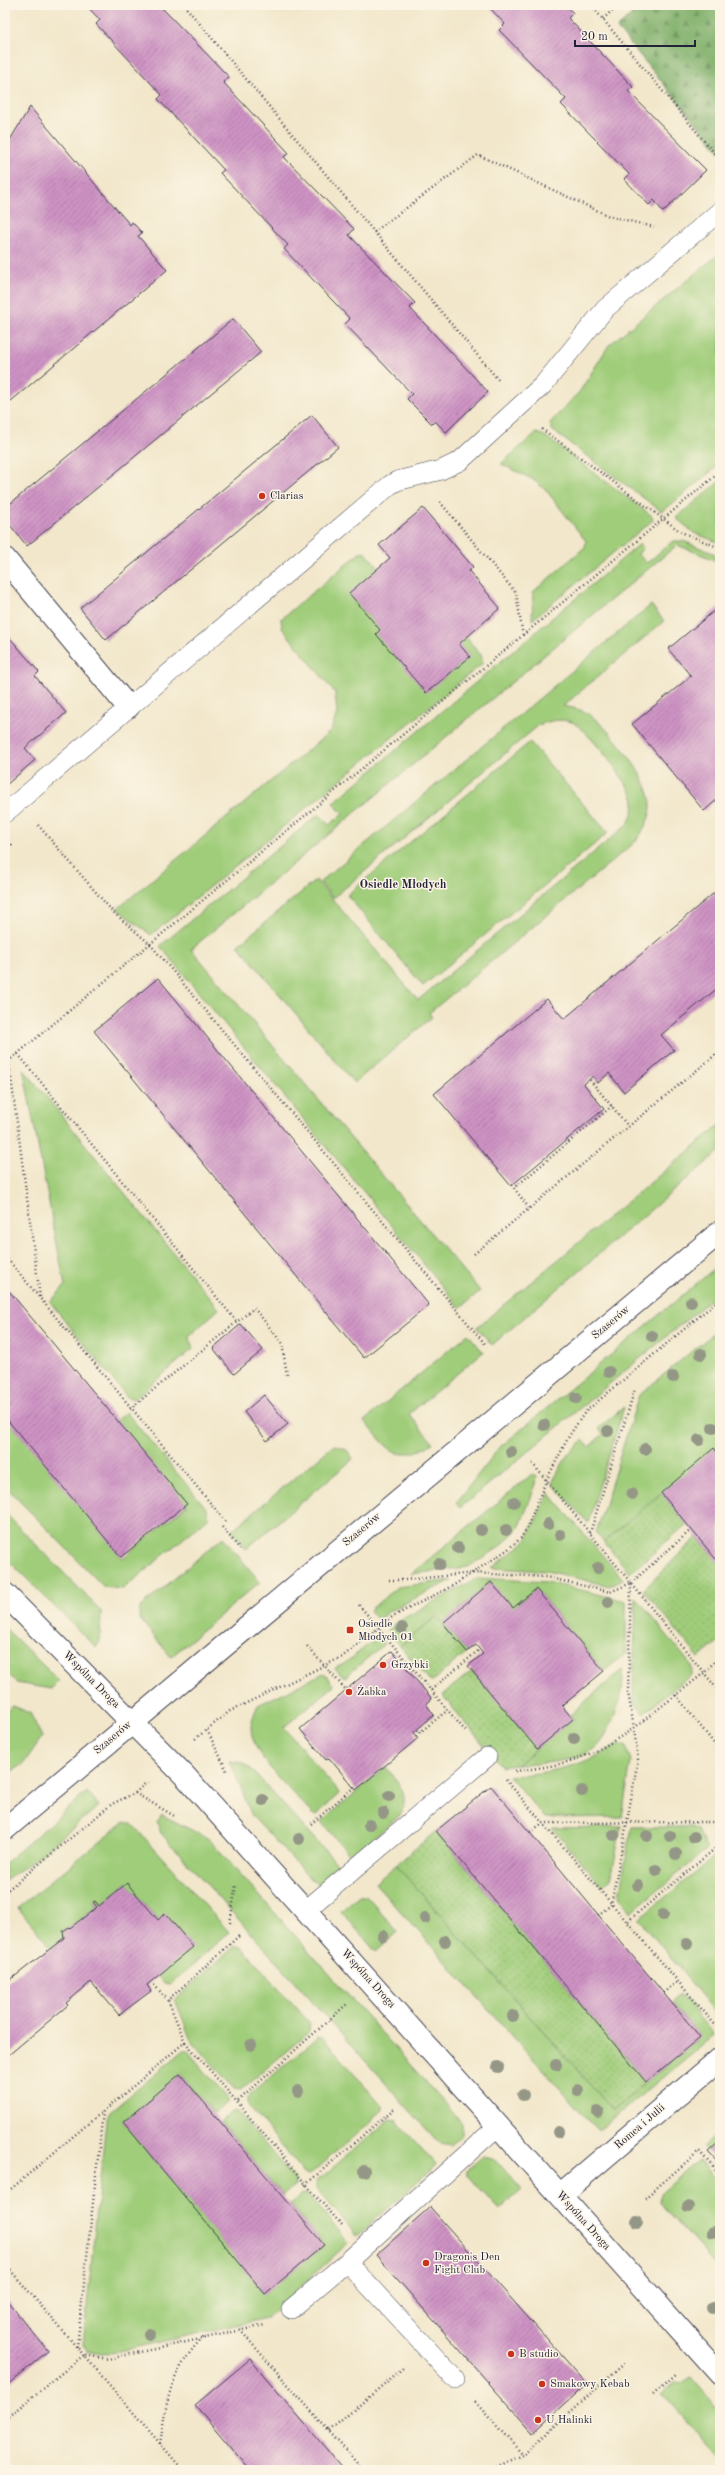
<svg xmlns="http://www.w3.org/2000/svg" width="725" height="2475" font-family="'Old Standard TT',serif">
<defs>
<pattern id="forest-firs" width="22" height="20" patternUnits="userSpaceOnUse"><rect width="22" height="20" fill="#80b06a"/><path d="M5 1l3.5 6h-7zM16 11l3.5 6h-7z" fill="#688f58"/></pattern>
<pattern id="garden-dots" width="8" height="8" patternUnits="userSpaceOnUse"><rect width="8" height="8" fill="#a0cd7a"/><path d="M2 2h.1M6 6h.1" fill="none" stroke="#8ab06a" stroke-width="1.8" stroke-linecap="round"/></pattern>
<pattern id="building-hatch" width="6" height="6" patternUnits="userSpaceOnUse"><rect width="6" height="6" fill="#ce93c4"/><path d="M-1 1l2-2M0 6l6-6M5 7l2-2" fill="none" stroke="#a778a0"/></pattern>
</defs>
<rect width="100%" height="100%" fill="#fcf5e5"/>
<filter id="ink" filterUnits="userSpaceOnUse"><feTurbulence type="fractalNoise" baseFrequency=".025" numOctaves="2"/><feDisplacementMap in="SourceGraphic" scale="8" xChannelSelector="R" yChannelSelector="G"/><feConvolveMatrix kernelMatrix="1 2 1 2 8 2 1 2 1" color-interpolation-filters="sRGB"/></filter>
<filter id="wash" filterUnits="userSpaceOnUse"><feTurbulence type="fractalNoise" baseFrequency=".012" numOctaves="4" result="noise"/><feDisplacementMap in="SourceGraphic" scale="16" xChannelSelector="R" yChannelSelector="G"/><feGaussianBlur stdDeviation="0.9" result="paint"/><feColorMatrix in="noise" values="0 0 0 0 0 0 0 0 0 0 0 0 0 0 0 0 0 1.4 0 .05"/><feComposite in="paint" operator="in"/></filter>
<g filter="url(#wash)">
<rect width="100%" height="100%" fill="#f2e7cb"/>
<!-- grass -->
<path fill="#a0cd7a" stroke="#61785a" d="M720,253v211l-52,43 -7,4 -109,-81 -2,-7 30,-32 29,-46z
M536,433l9,3 107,80 1,4 -121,100 1,-28 52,-45 1,-6 -40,-51 -14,-11 -31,-15z
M720,481v62l-26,-10 -18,-15z
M673,541h10l37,15v6l-43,-17 -486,404 289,342 -20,17 -300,-362 159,-132 10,11 14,-11 -10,-11 307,-259 3,4 -5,6 9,9z
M361,552l5,1 14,16 -31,26 32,35 76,12 8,-6 16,19 2,8 -332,272 -34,-26 214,-178 6,-18 -2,-20 -53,-65 -1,-9z
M651,605l13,16 -101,85c10,2 17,3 26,8 20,14 62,65 62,91 0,14 -9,28 -17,38l-205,170 3,4 -78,66 -116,-138 78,-65 102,120 210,-176c4,-8 8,-19 5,-27 -5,-15 -47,-69 -61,-75 -12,-4 -23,-1 -33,3l-206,173 -13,-16z
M530,742l78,91 -185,153 -76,-91z
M23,1068l196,241 -30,27 4,13 -59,50 -7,-2 -77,-95 15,-16z
M720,1125v26l-228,194 -15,-18z
M720,1264v28l-260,216 -4,-5 43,-55z
M720,1328v128l-6,-7 -110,93 -8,-9 43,-138z
M468,1334l15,18 -74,62 24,29c-38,24 -44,5 -69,-22z
M624,1407l-36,116 -36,-40c9,-17 16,-31 31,-43l6,7 14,-13 -4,-6z
M126,1412l81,97 2,8 -86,72 -19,-2 -99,-101v-70l118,142 64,-53 -71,-85z
M334,1445c10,2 14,4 19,14l-107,90 -15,-18z
M532,1474l5,3 -1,7 -16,42 -20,21 -32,20 -57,7z
M549,1493l74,86 -14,7 -62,-15 -55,-3 33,-26z
M5,1513l96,98 -1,30 -4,7 -91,-91z
M223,1537l37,45 -89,75 -32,-39 1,-10z
M477,1578l70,4 79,19v53l-22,17 -68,-82 -23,19 -23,-26 -47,41 -6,-7 -37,30 -13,-16 8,-7z
M452,1580l-63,31 -11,9 -8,-10 27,-23z
M636,1597l55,68 1,9 -49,40 -8,-10 -2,-13z
M5,1628l54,53 -8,8 -34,-6 -12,-12z
M379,1636l6,7 -41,35 -9,-10 9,-4z
M623,1669c0,10 0,21 -3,31 -3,10 -15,41 -23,47 -22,15 -55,17 -81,18l57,-46 -3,-4z
M324,1673l10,13 -50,41 56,67 -25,22c-20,-22 -65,-60 -64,-90 1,-7 4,-15 7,-21z
M13,1706l17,7 12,24 -18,26 -19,13v-63z
M617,1744l9,2 5,15 -9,56 -77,1 -36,-42c40,-3 75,-9 108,-32z
M230,1761l14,2 8,7 88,97 -20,18 -5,-2 -63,-67z
M386,1767c12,14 26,31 13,49l-47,41 -31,-35z
M87,1792l12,14 -61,51 -33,24v-18z
M162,1815l47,24 253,284v12l-11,10 -12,-2 -278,-310 -4,-11z
M124,1822l8,2 97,108 -59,53 -6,-1 -6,-8v-56l-31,-37 -28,23 -4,-5 -2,1 4,5 -27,21 -7,3 1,7 -12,10 -34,-40z
M621,1827l-10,52 -9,7 -50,-58z
M632,1827h58l8,3 9,19 -77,64 -11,-18z
M714,1857l6,8v153l-81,-99z
M396,1865l217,245 87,-73 -29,-35 9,-8 34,41 -116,96 -223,-248z
M358,1896h8l32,36 -22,20 -35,-41z
M235,1946l7,1 68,76 -1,9 -68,58 -7,-1 -44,-51 -15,-39z
M317,2038h6l60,68v5l-74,64 -5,-1 -57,-71v-6z
M183,2051h5l40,48 -1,3 -13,11 -34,-39 -57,48 142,171 59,-48 -34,-41 13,-10 5,1 40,48 -81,75 -160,36 -20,-4 -4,-5 23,-225 4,-8z
M234,2111l4,1 57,68v5l-13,10 -61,-73z
M390,2119l6,1 40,45 -79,71 -41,-48v-6z
M720,2132v9l-12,11 -5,-6z
M483,2156l11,2 28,32 -23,20 -32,-35v-5z
M699,2160l21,23v87l-61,-68 1,-8z
M691,2378l29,34v46l-58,-64 14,-12 8,1z"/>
<!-- forest -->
<path fill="url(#forest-firs)" stroke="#516952" d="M641,5h79v147l-103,-124z"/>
<!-- garden -->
<path fill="url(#garden-dots)" stroke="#61785a" d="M661,1493l26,31 -57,49 -26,-31z
M697,1537l23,27v76l-21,18 -56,-68z
M437,1616l30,36 -36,30 -31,-36z
M472,1671l65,78 -21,16 -14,2 -60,-72z
M436,1831l210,251 -33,28 -217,-245z"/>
<g id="blocks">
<!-- building -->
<path fill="url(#building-hatch)" d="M86,5h77l-2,2 68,70 -6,5 66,71 -5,4 70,72 -5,6 66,68 -5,5 78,84 -42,40 -11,-11 -3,3 -25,-25 5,-5 -67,-70 5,-5 -66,-70 4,-4 -68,-72 4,-3 -66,-71 4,-4 -66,-71 4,-4z
M487,5h79l7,8 -5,5 65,69 -5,4 78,79 -43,42 -9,-12 -5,5 -25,-26 5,-5 -68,-70 5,-5 -67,-69 6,-6z
M30,107l100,118 2,-3 10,11 -4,3 29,34 -162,136v-258z
M233,319l28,33 -234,194 -22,-27v-11z
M312,415l26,32 -232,193 -26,-32z
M423,508l50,59 -4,4 31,37 -41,36 11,13 -44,36 -50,-59 4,-4 -31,-37 41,-35 -11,-13z
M720,606v191l-16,14 -72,-87 59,-48 -23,-27z
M5,632l34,40 -4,4 31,37 -41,35 10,12 -30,26z
M720,888v98l-59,49 13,15 -50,42 -15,-19 -11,10 -5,-7 -9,8 20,25 -93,77 -77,-92 113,-95 17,20z
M158,978l271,327 -65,53 -270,-327z
M5,1286l182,218 -66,53 -116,-140z
M241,1324l22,26 -29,24 -21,-26z
M264,1395l24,29 -21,17 -23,-29z
M714,1448l6,8v108l-59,-71z
M491,1582l22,26 23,-19 68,82 -42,35 11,13 -36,30 -69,-83 15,-12 -7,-9 -9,7 -24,-29z
M392,1651l40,48 -6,5 8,11 -20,17 4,6 -62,52 -27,-32 -3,2 -26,-31z
M491,1786l209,251 -54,45 -210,-251z
M127,1883l31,37 7,-7 28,34 -46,38 4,6 -32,24 -28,-33 -25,21 2,2 -63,53v-74l59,-46 -1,-7 6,-4 1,1 27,-21 -4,-5 2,-1 4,5z
M180,2074l144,171 -59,49 -142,-172z
M720,2141v24l-12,-13z
M430,2207l157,177 -54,49 -157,-178z
M5,2298l43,53 -43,36z
M250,2359l94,111h-94l-55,-65z"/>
</g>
</g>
<g filter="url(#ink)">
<use href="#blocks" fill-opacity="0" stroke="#414051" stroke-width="1"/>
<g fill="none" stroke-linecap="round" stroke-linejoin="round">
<!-- lane casing -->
<g stroke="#414051" stroke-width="20">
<path id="lane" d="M5,813l385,-328 7,-4 44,-11 19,-9 83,-76 62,-76 115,-98
M306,1910l181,-153
M291,2309l56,-47
M455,2379l-108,-117 151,-136"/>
</g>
<!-- street casing -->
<g stroke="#414051" stroke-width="24">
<path id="street" d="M5,559l123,148
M5,1594l180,182 535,598
M560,2195l160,-136"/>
</g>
<!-- secondary casing -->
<g stroke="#414051" stroke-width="24">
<path id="secondary" d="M5,1829l715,-597"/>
</g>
<!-- path -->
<path stroke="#414051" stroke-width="2.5" stroke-dasharray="1 3" stroke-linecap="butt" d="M184,5l316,377
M591,5l129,155
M603,19l15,-14
M374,232l104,-77 131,61 45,11
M542,429l139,103 39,16
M440,502l76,91 7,43
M38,825l75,87 37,32 336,401
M5,850l8,-6
M18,1054l219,268
M9,1062l31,235
M5,1064l715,-592
M590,1080l38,46
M529,1208l-15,-20 98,-82
M474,1254l246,-203
M5,1256l222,267
M130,1409l124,-101 28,35 5,32
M222,1527l18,22
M590,1533l45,-144
M389,1580h16l69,-7 72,4 64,15 21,-9 73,90 16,-17
M631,1583l60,-53
M359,1605l108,128
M307,1646l39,44
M431,1690l48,-40
M676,1695l44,56
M207,1730l21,43
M417,1730l2,3 29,-23
M195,1739l35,-28 112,-54 50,-40 62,-32 53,-35 14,-12 6,-10 19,-47 23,-45 16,-24 135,-113
M515,1771c54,-6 74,-13 119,-43l-6,-36 3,-109 -99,-120
M506,1780l211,247
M135,1793l41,24
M311,1824l43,-37
M530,1832l13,-9 177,-1
M5,1892l107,-88 23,-11 12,-11
M598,1915l13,-10 16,-83 11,-63 -4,-31 70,-55 16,19
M628,1921l89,-74
M230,1923l6,-39
M154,1985l14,15
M663,1993l15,-12
M185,2042c54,60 103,124 157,183
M238,2101l109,-97
M305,2185l91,-78
M5,2194l97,-82
M645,2198l54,-47 21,24
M5,2264l178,206
M240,2330l123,140
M77,2347l26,-235 82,-70 -17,-42 72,-65
M653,2395l23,-21
M475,2402l48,53
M5,2419l79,-64 24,4 157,-34
M329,2431l74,-63
M160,2444c7,-46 10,-71 43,-107
M489,2470l34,-15 101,-92"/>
<!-- lane -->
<use href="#lane" stroke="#fff" stroke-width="19"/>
<!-- street -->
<use href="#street" stroke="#fff" stroke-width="22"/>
<!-- secondary -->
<use href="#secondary" stroke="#fff" stroke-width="22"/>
</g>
<!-- trees -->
<g fill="#949786">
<circle cx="691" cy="1302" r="6"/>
<circle cx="652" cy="1336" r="6"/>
<circle cx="701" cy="1354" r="6"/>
<circle cx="609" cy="1372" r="6"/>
<circle cx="673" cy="1377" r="6"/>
<circle cx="576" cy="1398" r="6"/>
<circle cx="544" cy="1425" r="6"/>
<circle cx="713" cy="1428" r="6"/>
<circle cx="608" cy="1431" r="6"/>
<circle cx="699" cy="1440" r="6"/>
<circle cx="645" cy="1449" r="6"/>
<circle cx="511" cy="1452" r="6"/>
<circle cx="632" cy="1494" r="6"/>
<circle cx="514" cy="1502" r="6"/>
<circle cx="548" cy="1524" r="6"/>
<circle cx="481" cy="1530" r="6"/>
<circle cx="506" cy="1530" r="6"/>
<circle cx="560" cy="1535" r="6"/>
<circle cx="458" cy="1548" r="6"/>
<circle cx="439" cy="1564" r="6"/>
<circle cx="598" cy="1568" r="6"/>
<circle cx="608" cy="1602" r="6"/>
<circle cx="402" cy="1628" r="6"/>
<circle cx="574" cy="1738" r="6"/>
<circle cx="582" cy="1791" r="6"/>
<circle cx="389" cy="1796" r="6"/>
<circle cx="263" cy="1800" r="6"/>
<circle cx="383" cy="1813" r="6"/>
<circle cx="369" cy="1825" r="6"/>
<circle cx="614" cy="1835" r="6"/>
<circle cx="647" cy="1836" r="6"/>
<circle cx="670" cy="1836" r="6"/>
<circle cx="694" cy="1837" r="6"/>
<circle cx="299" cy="1839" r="6"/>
<circle cx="676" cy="1854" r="6"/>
<circle cx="656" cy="1870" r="6"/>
<circle cx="638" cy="1885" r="6"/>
<circle cx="663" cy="1915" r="6"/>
<circle cx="425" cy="1918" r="6"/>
<circle cx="383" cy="1936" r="6"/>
<circle cx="445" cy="1941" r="6"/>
<circle cx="687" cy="1944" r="6"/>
<circle cx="513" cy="2016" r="6"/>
<circle cx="251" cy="2045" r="6"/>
<circle cx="556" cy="2065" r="6"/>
<circle cx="498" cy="2067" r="6"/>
<circle cx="578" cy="2090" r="6"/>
<circle cx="298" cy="2091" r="6"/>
<circle cx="523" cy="2095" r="6"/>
<circle cx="598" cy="2112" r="6"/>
<circle cx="558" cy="2132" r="6"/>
<circle cx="364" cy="2171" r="6"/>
<circle cx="688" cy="2207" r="6"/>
<circle cx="637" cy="2222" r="6"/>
<circle cx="713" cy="2232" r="6"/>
<circle cx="712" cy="2308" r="6"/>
<circle cx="149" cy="2334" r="6"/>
</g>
</g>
<!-- markers -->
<g fill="#c8321e" stroke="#fcf5e5" stroke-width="1.5">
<circle cx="262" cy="496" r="4"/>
<rect x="346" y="1626" width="8" height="8" rx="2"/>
<circle cx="383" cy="1665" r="4"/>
<circle cx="349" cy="1692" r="4"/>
<circle cx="426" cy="2263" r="4"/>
<circle cx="511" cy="2354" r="4"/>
<circle cx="542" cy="2384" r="4"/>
<circle cx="538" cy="2420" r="4"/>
</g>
<g text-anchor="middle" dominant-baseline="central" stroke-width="3" stroke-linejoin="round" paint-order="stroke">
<!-- poi labels -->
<g font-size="11" fill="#22223b" stroke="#fcf5e5" text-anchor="start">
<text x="270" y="496">Clarias</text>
<text x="358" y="1624">Osiedle<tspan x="358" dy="13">Młodych 01</tspan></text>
<text x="391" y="1665">Grzybki</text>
<text x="357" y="1692">Żabka</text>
<text x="434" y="2257">Dragon's Den<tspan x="434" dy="13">Fight Club</tspan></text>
<text x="519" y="2354">B studio</text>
<text x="550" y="2384">Smakowy Kebab</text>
<text x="546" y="2420">U Halinki</text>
</g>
<!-- street labels -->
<g font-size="11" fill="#22223b" stroke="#fcf5e5">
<text transform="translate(611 1323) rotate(-40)">Szaserów</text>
<text transform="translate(362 1530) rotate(-40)">Szaserów</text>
<text transform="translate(91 1680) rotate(45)">Wspólna Droga</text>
<text transform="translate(113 1738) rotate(-40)">Szaserów</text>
<text transform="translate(368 1979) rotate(48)">Wspólna Droga</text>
<text transform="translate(640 2127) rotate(-41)">Romea i Julii</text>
<text transform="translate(583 2221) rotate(48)">Wspólna Droga</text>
</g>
<!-- neighbourhood labels -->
<g font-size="12" font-weight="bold" fill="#22223b" stroke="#fcf5e5">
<text x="403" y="885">Osiedle Młodych</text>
</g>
</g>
<!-- margin -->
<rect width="725" height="2475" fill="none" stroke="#fcf5e5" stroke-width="20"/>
<!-- scale -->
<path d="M575 40v6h120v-6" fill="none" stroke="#22223b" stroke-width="2"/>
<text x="581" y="40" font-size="12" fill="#22223b" stroke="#fcf5e5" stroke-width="3" paint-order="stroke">20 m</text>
</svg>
